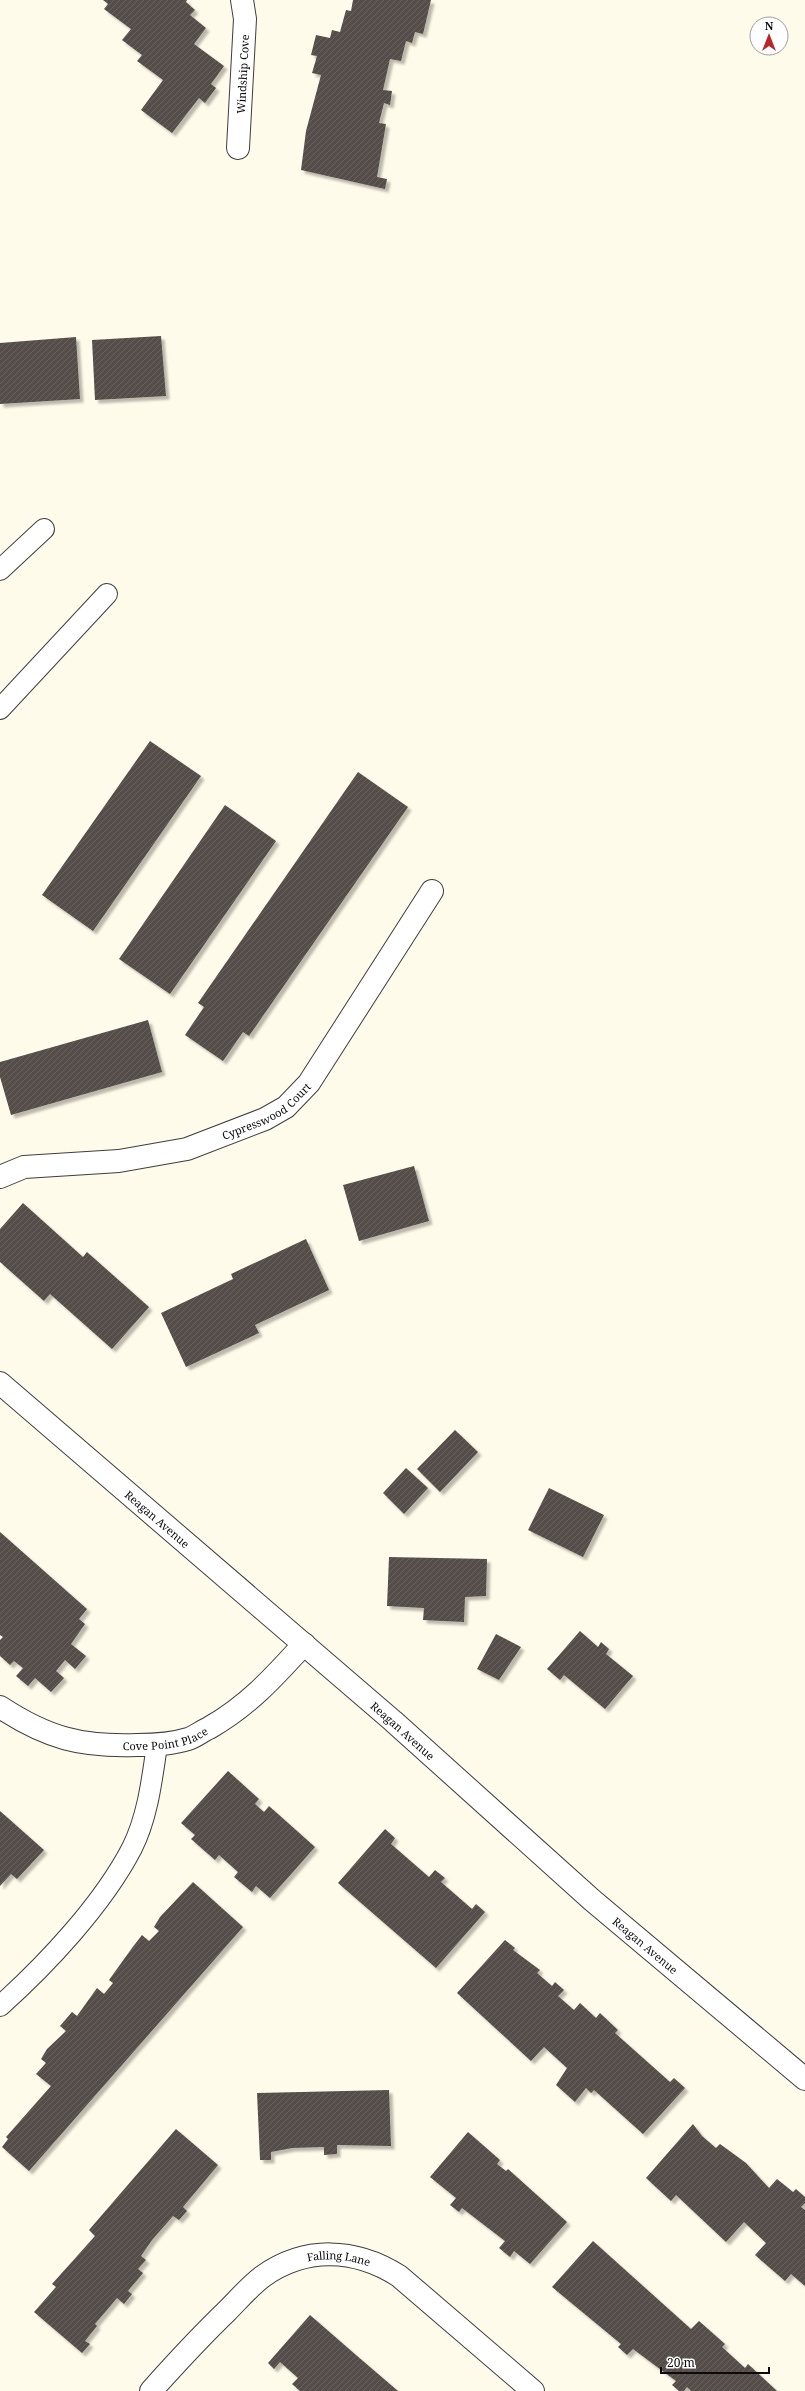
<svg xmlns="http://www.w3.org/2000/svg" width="805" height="2391" font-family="'Noto Serif',serif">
<defs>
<pattern id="building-hatch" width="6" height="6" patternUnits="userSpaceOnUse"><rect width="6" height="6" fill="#544d48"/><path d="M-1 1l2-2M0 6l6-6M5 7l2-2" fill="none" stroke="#68625e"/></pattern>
<filter id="shadow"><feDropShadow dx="3.5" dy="3.5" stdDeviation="1" flood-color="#0004"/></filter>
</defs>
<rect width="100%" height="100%" fill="#fffbea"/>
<!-- building -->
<path fill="url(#building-hatch)" filter="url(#shadow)" d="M103,0h84l-1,2 9,8 -5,5 16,13 -12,16 30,22 -13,18 5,4 -11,15 -6,-5 -27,35 -31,-23 22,-30 -26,-19 5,-6 -20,-15 9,-11 -27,-20 4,-5z
M353,0h78l-8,34 -8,-2 -3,11 -6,-2 -5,20 -11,-2 -7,31 9,1 -2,14 -6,-2 -5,20 7,1 -9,53 10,2 -2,10 -84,-19 5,-39 15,-56 -9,-2 5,-17 -6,-1 5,-20 14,3 2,-8 8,2 6,-22 5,1z
M161,336l5,60 -71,4 -3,-60z
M76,337l4,62 -80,5v-61z
M150,741l51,35 -108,155 -51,-36z
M358,772l50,35 -159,229 -6,-4 -20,29 -38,-26 19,-28 -6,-4z
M225,805l51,36 -106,153 -51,-35z
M148,1020l14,52 -151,43 -11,-38v-15z
M414,1166l15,55 -70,20 -16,-56z
M23,1203l60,54 4,-5 62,55 -37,42 -62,-55 -6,7 -44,-39v-33z
M306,1239l23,51 -74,35 4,8 -73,34 -25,-54 72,-34 -2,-5z
M455,1430l23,22 -38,40 -23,-23z
M406,1468l22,20 -24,26 -21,-21z
M549,1488l55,27 -21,42 -55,-27z
M0,1532l87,77 -8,10 6,5 -14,20 15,12 -11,13 -10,-9 -9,11 8,7 -13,14 -16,-14 -7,8 -12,-10 7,-8 -9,-7 -4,4 -10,-9v-16l3,-3 -3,-2z
M389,1557l98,2 -1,37 -21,1 -1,25 -41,-2 1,-12 -37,-2z
M580,1631l18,16 3,-5 8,7 -3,5 27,22 -28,33 -41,-34 -4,5 -13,-11z
M496,1634l25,13 -22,33 -22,-11z
M228,1771l31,28 -4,5 9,8 5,-6 46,41 -45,51 -14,-12 -4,6 -18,-15 4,-5 -19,-17 -4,5 -24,-21 4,-4 -14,-12z
M0,1811l44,39 -27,29 -6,-5 -11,12z
M385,1829l10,9 -4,6 38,33 6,-7 10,8 -4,4 31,27 4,-5 9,8 -49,56 -98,-85z
M193,1882l50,45 -214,244 -27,-24 6,-8 -2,-2 45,-51 -15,-12 10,-11 -5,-4 6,-10 19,-18 -6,-5 12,-14 5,4 20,-28 7,6 9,-11 -4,-3 23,-32 10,-13 7,6 10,-10 -5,-4 6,-10z
M505,1940l10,8 -2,2 27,20 -3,3 15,13 3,-4 9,8 -6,6 16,14 6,-7 16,15 4,-5 18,17 -3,3 55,49 4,-4 11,10 -42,46 -49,-44 -3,3 -5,-5 -11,14 -19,-17 11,-17 -23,-21 -13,14 -74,-68z
M389,2090l2,56 -54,-1v9l-13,1v-8l-32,1 -21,4v8h-11l-3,-67z
M693,2124l9,12 14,12 4,-4 26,19 23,25 8,-9 16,13 3,-3 9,8v6l-4,4 4,3v76l-14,-12 -6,7 -30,-26 11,-12 -22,-21 -18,20 -50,-47 -5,6 -25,-23z
M176,2129l42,36 -35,42 4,4 -8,9 -6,-4 -21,24 -11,16 5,4 -8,9 5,4 -15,18 4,3 -8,10 -7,-6 -22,26 2,2 -12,15 5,3 -8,9 -48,-41 22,-25 -4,-3 43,-48 -6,-6z
M468,2132l32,28 -3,4 9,7 2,-2 59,53 -37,42 -16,-13 -4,6 -11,-9 6,-7 -43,-33 -3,4 -9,-7 6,-7 -26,-21z
M593,2241l98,88 8,-8 26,23 -3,3 23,21 3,-4 29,27h-86l-4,-4 -3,4h-5l-7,-6 4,-4 -43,-32 -6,6 -9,-8 3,-3 -69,-57z
M310,2315l46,40 42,36h-98l-8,-7 6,-6 -18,-16 -6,7 -6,-6z"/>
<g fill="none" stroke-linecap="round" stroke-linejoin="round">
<!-- lane casing -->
<g stroke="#3e3e3e" stroke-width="22">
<path id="lane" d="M0,570l44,-41
M0,709l107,-115
M0,2006c47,-42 103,-102 132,-158 16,-32 20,-69 25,-103"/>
</g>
<!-- street casing -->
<g stroke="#3e3e3e" stroke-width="24">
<g id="street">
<path id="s1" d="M238,148l7,-129 -3,-19"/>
<path id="s2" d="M0,1177l24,-10 95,-6 68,-12 78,-30 21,-12 23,-24 123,-192"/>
<path id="s3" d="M0,1383l393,338 199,179 213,179"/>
<path id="s4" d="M0,1707c47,31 81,40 137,38 16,0 35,-1 51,-6 7,-2 14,-8 21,-11 40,-23 65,-51 95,-84"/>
<path id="s5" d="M151,2391c25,-28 49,-54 76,-80 11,-11 22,-24 35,-34 43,-31 93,-29 137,-1l134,115"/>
</g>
</g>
<!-- lane -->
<use href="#lane" stroke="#fff" stroke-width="20"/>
<!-- street -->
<use href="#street" stroke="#fff" stroke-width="22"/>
</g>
<g text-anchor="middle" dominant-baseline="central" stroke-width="4" stroke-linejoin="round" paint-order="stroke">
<!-- street labels -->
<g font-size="11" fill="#0b0b0b" stroke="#fff">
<text stroke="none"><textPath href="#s1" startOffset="74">Windship Cove</textPath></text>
<text stroke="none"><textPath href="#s2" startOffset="279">Cypresswood Court</textPath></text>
<text stroke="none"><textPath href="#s3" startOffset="208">Reagan Avenue</textPath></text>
<text stroke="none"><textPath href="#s3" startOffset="532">Reagan Avenue</textPath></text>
<text stroke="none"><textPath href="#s4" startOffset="174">Cove Point Place</textPath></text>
<text stroke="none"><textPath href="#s3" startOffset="856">Reagan Avenue</textPath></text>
<text stroke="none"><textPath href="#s5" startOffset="241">Falling Lane</textPath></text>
</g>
</g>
<!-- north arrow -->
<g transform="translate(769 36)"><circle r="19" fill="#ffffff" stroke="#9d9d9d"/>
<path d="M0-3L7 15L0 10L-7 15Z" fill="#ba252a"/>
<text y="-6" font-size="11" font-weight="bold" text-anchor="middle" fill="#0b0b0b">N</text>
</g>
<!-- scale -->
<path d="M661 2367v6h108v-6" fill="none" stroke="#0b0b0b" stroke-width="2"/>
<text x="667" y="2367" font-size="12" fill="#0b0b0b" stroke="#ffffff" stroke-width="3" paint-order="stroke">20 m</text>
</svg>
